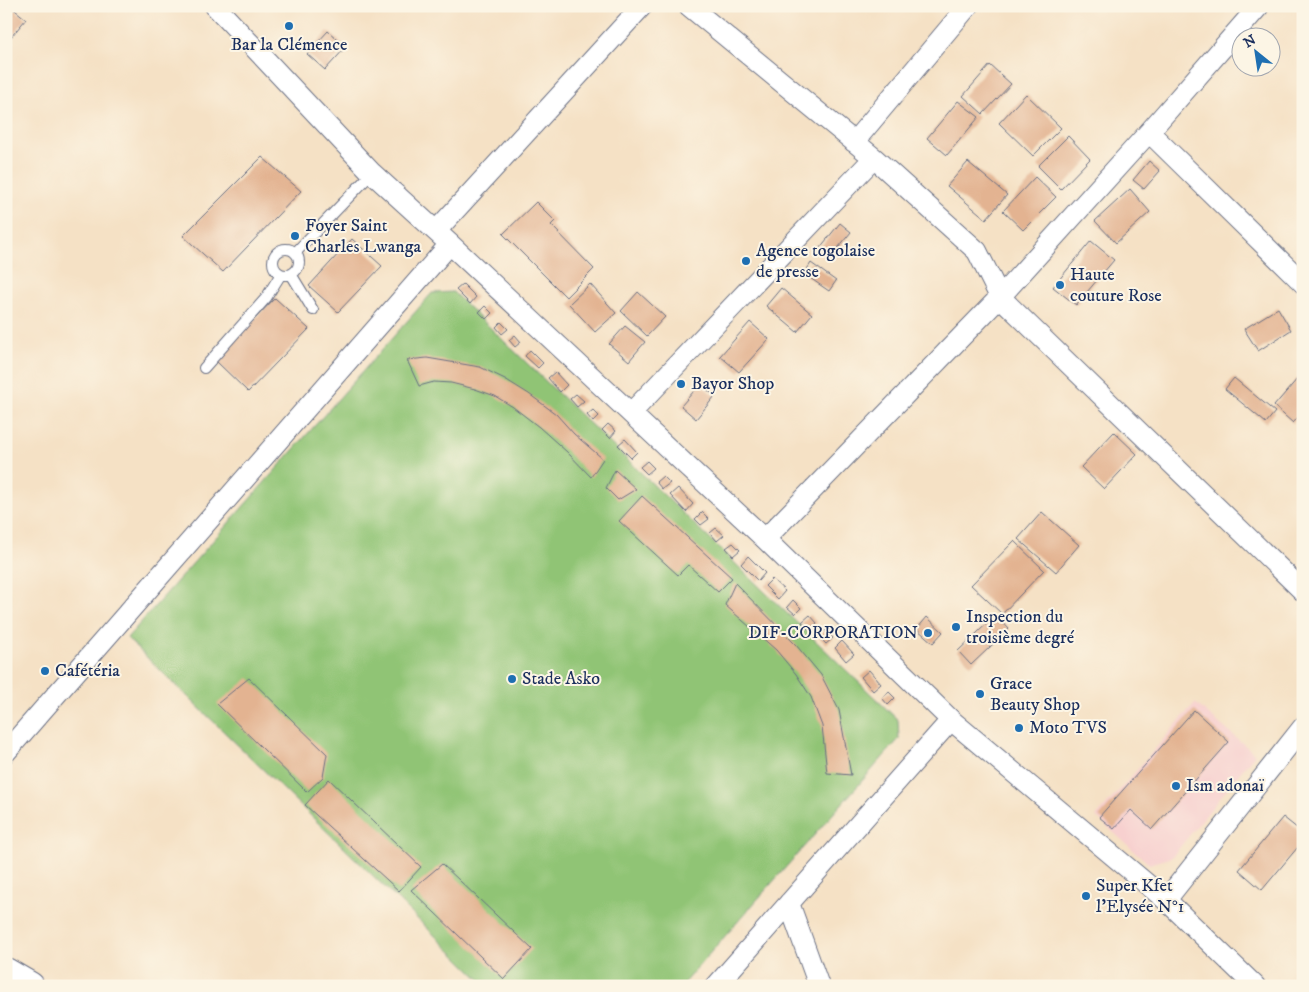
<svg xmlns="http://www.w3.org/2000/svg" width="1309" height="992" font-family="'IM FELL DW Pica',serif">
<rect width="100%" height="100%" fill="#fcf5e5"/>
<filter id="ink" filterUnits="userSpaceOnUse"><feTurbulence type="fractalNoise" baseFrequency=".02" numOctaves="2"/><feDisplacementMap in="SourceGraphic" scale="10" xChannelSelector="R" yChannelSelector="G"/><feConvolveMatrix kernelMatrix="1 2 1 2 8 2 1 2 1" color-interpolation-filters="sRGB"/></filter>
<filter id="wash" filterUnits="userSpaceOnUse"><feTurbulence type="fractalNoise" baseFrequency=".0096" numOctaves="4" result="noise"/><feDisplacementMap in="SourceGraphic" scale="20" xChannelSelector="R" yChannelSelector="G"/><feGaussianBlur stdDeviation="1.12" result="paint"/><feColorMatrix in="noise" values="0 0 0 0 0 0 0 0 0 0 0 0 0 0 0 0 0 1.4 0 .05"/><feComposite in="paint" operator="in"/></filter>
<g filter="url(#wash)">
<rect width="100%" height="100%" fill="#f5e1c5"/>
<!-- built -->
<path fill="#f7d0cf" d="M1195,703l60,51 -83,103 -23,7 -53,-47z"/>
<!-- green -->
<path fill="#90c475" stroke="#567a6a" d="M453,292l445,428 1,19 -218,247h-194l-360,-348 305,-345z"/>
<g id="blocks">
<!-- building -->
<path fill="#e3b391" d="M6,6h4l16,13 -20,24z
M328,31l18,16 -21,23 -18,-16z
M990,65l21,19 -28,30 -20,-18z
M1026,94l35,34 -28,28 -34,-33z
M958,101l21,16 -32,38 -20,-17z
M1068,136l22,23 -29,30 -23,-23z
M262,157l39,34 -78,81 -40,-36z
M1149,161l11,10 -16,18 -11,-9z
M968,162l39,33 -21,24 -39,-33z
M1035,177l21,20 -33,33 -20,-19z
M1130,189l20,23 -34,31 -21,-22z
M536,202l19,19 -4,4 43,44 -28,28 -63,-63z
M840,223l11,9 -21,26 -11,-9z
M352,239l30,27 -44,46 -29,-26z
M1091,241l23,19 -38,45 -23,-18z
M811,263l25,18 -7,10 -25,-17z
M463,284l13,13 -6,7 -14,-14z
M590,284l26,29 -21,19 -26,-28z
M781,288l31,26 -15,18 -31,-26z
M638,292l27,25 -18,19 -26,-25z
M275,298l34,31 -61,63 -33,-32z
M485,306l7,7 -6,6 -7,-7z
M1278,308l13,22 -33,21 -14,-22z
M501,322l7,7 -6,5 -6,-7z
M750,322l19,17 -30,33 -19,-16z
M625,326l20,16 -16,19 -20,-17z
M515,335l6,7 -6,5 -6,-7z
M530,350l13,13 -5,5 -13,-12z
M427,358l53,9 25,12 24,15 27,20 18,20 29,25 -12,18 -24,-25 -28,-25 -26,-20 -18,-11 -20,-7 -24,-6 -17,-1 -15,4 -12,-26z
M555,372l12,13 -7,7 -12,-14z
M1234,378l41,34 -9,11 -41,-34z
M1298,378l5,4v30l-10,11 -19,-17z
M700,384l15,12 -19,23 -15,-13z
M576,394l8,7 -7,6 -7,-8z
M593,410l6,6 -6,6 -6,-7z
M608,424l8,7 -6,7 -8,-8z
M1114,432l23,22 -33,35 -23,-22z
M625,439l12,13 -6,6 -13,-13z
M647,461l7,7 -7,6 -7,-7z
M615,470l21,19 -18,11 -12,-12z
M663,476l7,7 -8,6 -6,-7z
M678,488l15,16 -7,8 -16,-17z
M642,496l90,82 -14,14 -30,-27 -10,10 -59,-54z
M702,512l7,7 -8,6 -6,-6z
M1042,512l37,33 -23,27 -38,-33z
M716,528l8,7 -7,6 -7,-8z
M1014,541l30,29 -42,44 -31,-29z
M733,543l7,7 -7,6 -7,-8z
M748,556l17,17 -7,8 -17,-17z
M772,579l13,12 -7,8 -13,-13z
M735,583l61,62 25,30 18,35 12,65 -24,-2 -5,-47 -11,-29 -15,-23 -20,-24 -51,-45z
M793,600l8,8 -6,6 -8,-7z
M810,615l7,8 -8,7 -7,-8z
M996,615l13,14 -38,36 -13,-14z
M927,617l16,15 -10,11 -16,-14z
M825,630l8,8 -7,6 -8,-8z
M842,641l12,13 -8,7 -11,-13z
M869,670l12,14 -8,7 -12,-14z
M249,678l78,76 -4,23 -16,15 -90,-88z
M889,692l6,6 -7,7 -6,-7z
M1194,710l35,32 -77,87 -21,-19 -17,19 -15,-12z
M329,779l92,88 -22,24 -94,-86z
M1283,817l20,16v8l-41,49 -23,-20z
M442,864l90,85 -28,30 -93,-89z"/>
</g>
</g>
<g filter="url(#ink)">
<use href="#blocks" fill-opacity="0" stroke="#676d82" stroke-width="1"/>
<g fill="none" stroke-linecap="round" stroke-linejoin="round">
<!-- service casing -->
<g stroke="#676d82" stroke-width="12">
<path id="service" d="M273 262a13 13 0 1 1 26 0a13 13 0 1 1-26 0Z
M295,253l77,-80
M291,274l22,36
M204,368l62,-70 15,-24"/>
</g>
<!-- minor casing -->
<g stroke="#676d82" stroke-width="22">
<path id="minor" d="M215,6l157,167 78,71 315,295 186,181 215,180 89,86
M689,6l185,152 103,93 23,46 303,294
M1149,132l154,151
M854,142l114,-136
M436,231l206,-225
M631,413l243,-255
M765,539l235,-242 149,-165 110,-126
M6,752l444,-508
M1166,900l137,-173
M789,903l30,83
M716,986l235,-266"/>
</g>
<!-- secondary casing -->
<g stroke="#676d82" stroke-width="30">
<path id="secondary" d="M6,972l24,14"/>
</g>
<!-- service -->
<use href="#service" stroke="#fff" stroke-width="10"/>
<!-- minor -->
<use href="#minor" stroke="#fff" stroke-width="20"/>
<!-- secondary -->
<use href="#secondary" stroke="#fff" stroke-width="28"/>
</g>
</g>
<!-- markers -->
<g fill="#1f6fb2" stroke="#fcf5e5" stroke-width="2">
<circle cx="289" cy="26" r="5"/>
<circle cx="295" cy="236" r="5"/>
<circle cx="746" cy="261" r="5"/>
<circle cx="1060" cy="285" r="5"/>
<circle cx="681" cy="384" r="5"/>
<circle cx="956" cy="627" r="5"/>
<circle cx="928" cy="633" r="5"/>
<circle cx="45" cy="671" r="5"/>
<circle cx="512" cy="679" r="5"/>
<circle cx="980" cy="694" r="5"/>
<circle cx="1019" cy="728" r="5"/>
<circle cx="1176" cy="786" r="5"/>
<circle cx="1086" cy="896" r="5"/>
</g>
<g text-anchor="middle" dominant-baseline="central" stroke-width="4" stroke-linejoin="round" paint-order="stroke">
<!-- poi labels -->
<g font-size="18" fill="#1b2f5e" stroke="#fcf5e5" text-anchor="start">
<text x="289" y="45" text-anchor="middle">Bar la Clémence</text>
<text x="305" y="226">Foyer Saint<tspan x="305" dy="21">Charles Lwanga</tspan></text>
<text x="756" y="251">Agence togolaise<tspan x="756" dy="21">de presse</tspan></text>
<text x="1070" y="275">Haute<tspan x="1070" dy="21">couture Rose</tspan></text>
<text x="691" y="384">Bayor Shop</text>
<text x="966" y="617">Inspection du<tspan x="966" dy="21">troisième degré</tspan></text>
<text x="918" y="633" text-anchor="end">DIF-CORPORATION</text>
<text x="55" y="671">Cafétéria</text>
<text x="522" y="679">Stade Asko</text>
<text x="990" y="684">Grace<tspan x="990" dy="21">Beauty Shop</tspan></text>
<text x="1029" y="728">Moto TVS</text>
<text x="1186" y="786">Ism adonaï</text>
<text x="1096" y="886">Super Kfet<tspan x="1096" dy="21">l'Elysée N°1</tspan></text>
</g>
</g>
<!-- margin -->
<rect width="1309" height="992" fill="none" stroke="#fcf5e5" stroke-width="25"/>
<!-- north arrow -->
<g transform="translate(1256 52) rotate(330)"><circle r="24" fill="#fcf5e5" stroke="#a2a6af"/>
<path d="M0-4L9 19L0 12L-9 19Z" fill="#1f6fb2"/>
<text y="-8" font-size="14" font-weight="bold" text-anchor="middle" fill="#1b2f5e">N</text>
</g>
</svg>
